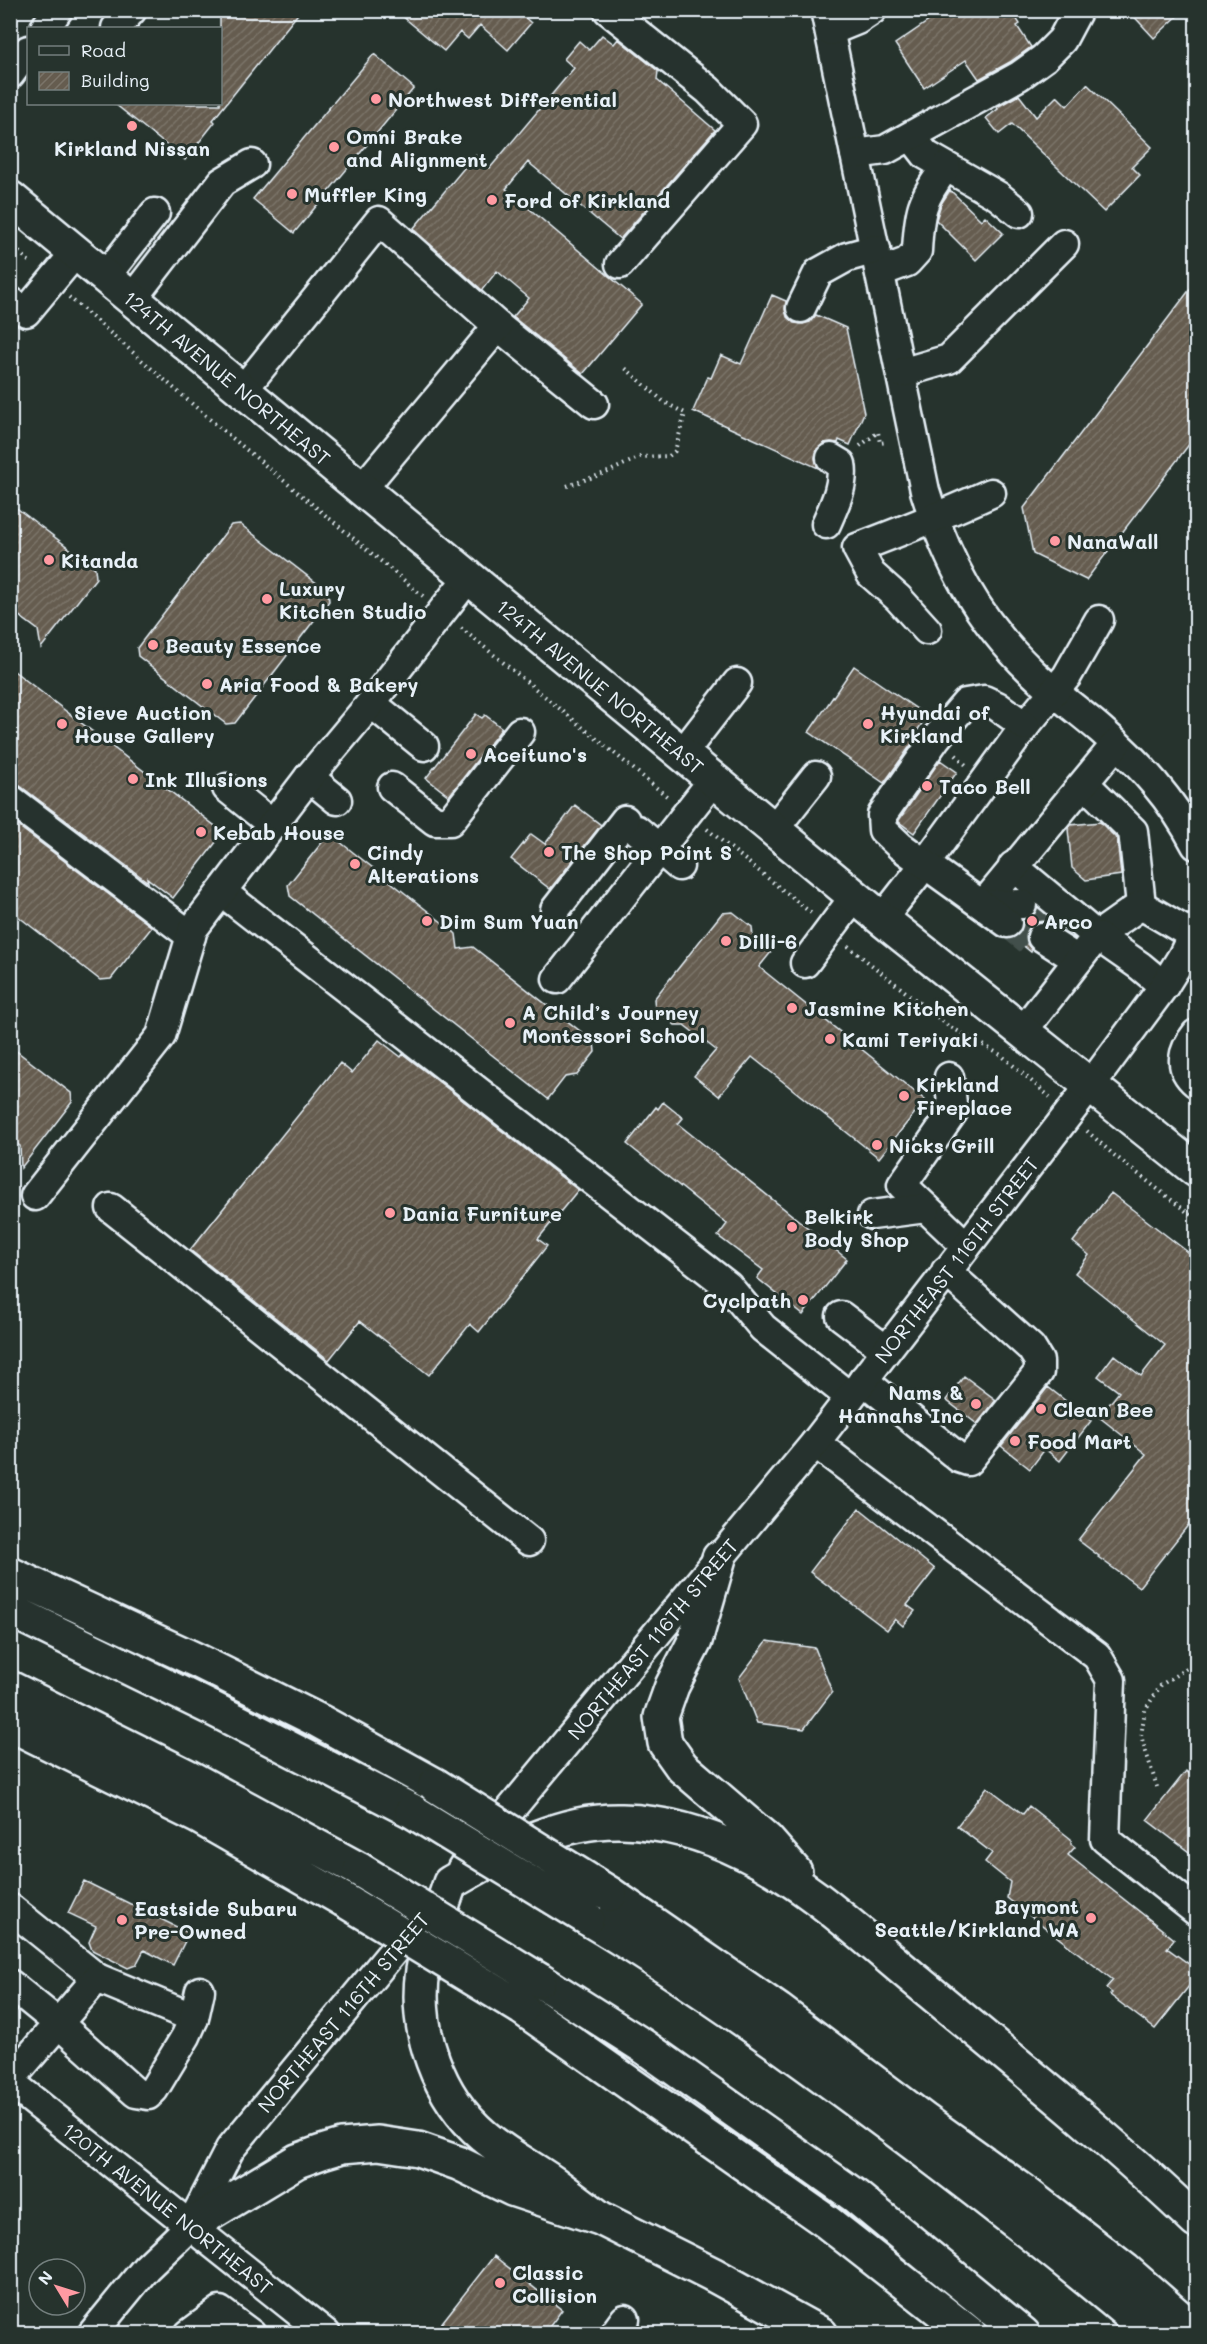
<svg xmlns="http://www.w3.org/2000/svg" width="1207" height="2344" font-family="Mali,sans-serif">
<defs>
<pattern id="building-hatch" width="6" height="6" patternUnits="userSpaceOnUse" patternTransform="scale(1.5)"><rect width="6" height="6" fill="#655c4f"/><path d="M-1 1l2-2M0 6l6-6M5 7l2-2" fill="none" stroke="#7b7469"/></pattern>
</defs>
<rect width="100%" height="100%" fill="#26332d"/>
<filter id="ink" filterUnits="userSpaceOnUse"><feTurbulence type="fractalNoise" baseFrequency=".0167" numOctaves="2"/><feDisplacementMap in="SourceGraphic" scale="12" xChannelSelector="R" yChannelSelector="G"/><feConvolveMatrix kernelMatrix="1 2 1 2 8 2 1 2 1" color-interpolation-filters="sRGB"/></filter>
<g filter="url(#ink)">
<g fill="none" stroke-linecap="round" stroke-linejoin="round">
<!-- stream -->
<path stroke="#88a1a5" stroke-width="8" d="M10,2324l6,10"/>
</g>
<!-- building -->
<path fill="url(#building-hatch)" stroke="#e8f1f8" stroke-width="1.5" d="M220,10h81l-88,110 2,2 -30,38 -70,-56h105z
M395,10h122l14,13 -23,27 -28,-25 -12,14 -8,-7 -16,19z
M945,10h66l9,14 -3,2 14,21 -21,15 -31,17 -13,-19 -42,28 -29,-44z
M1128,10h56l-30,28z
M602,35l12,9 4,-5 40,32 -1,9 58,50 -95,109 -92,-77 -22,27 136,115 -59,70 -70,-57 16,-19 -32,-27 -15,19 -69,-61 62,-74 15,13 84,-100 -10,-9 15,-18 10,9z
M374,54l40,34 -120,145 -41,-34z
M1087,84l65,63 -20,20 8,8 -36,37 -92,-88 -13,10 -13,-16 12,-9 -1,-2 22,-12 17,22 21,-21 10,10z
M950,190l31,30 4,-4 18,17 -27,27 -40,-40 5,-16z
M1197,280v154l-111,146 -53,-26 -9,-46z
M772,295l14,6 -1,8 2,8 7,6 9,1 7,-2 6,-7 30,13 18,85 -14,32 -11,-5 -1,3 -7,-1 -7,1 -7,6 -2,9 3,10 -125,-57 15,-34 3,1 10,-23 20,9z
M10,503l85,65 1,10 -55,70 -3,-18 -28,-21z
M240,524l88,68 1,9 -94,122 -9,1 -88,-68 -1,-8 94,-123z
M854,666l73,50 -16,24 2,2 -29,41 -75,-51z
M10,668l209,161 1,8 -47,61 -26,-20 1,4 -128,-96 -10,-3z
M476,714l6,4 3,-3 17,13 -53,68 -23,-18z
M940,760l17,12 -43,61 -15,-11v-2z
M575,805l26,20 -51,64 -39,-30 20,-25 14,10z
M10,820l142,107 -41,52 -11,1 -90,-70z
M1100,822l17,17 4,36 -35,5 -14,-12 -4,-39 2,-4z
M335,838l118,93 3,3 2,15 15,-2 121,95 1,10 -18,23 -12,2 -17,22 -258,-203 -2,-11 36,-45z
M1038,908l17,14 -2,2 -11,-3 -7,1 -7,6 -2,9 1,7 5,6 -1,2 -17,-14 7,-6 2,-12 8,-2z
M733,912l19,15 1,10 19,14 -13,16 166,133 -46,58 -127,-101 -33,39 -25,-20 22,-26 -32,-25h-9l-20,-16 -1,-10 68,-86z
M379,1040l22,17 2,-3 175,136 -40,49 9,7 -68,86 -9,-8 -41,51 -69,-54 -31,39 -139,-110 150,-187 12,10z
M10,1046l61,47 1,9 -51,66 -1,-22 -10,-7z
M663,1102l20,16 -5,6 169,135 -44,56 -46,-37 6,-8 -45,-34 9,-12 -100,-80 29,-37 2,2z
M1111,1193l86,66v255l-58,73 -41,-30 1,-1 -21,-16 68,-86 -47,-37 20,-25 -21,-16 16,-21 27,21 24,-31 -90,-72 14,-18 -16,-13z
M964,1376l32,24 -19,24 -31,-24z
M1048,1387l43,34 -31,40 -15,-12 -15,20 -29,-23z
M859,1508l76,61 -28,36 8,6 -12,15 -8,-7 -8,11 -77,-58z
M767,1641l48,7 17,44 -28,37 -47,-6 -18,-45z
M1186,1771l11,8v79l-50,-38z
M987,1787l36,27 6,-8 42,33v5l4,3 -7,8 106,84 -7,9 30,22v6l-42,53 -45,-34 2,-2 -6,-5 7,-8 -106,-82 3,-16 -25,-20 7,-9 -35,-27z
M84,1881l105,52 -16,32 -29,-15 -8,15 -8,3 -36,-18 -3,-8 7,-16 -28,-13z
M494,2256l68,54 -18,24h-111z"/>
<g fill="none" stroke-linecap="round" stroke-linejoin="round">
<!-- minor-tunnel -->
<path stroke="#43504b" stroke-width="28" stroke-dasharray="28 14" stroke-linecap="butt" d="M1022,904l28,23
M1007,923l28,23"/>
<!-- minor casing -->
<g stroke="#e8f1f8" stroke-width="33">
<g id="minor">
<path d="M608,10l100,80 34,34 -122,140"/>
<path d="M825,10l100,481c22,70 52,128 106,180 21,21 47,39 70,59 39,34 71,69 95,115"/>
<path d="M45,28l13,-18"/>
<path d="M116,28l16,-18"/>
<path d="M830,31l27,-11 15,-10"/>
<path d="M10,74l18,-24"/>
<path d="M912,137l14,18 72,41 21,17"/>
<path d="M855,154l30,-4 134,-74 25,-18 18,-18 16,-30"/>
<path d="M880,272l27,-10 10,-11c2,-39 4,-52 29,-84"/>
<path d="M105,277l50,-64"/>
<path d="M132,299l90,-117 30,-18"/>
<path d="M10,301l16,11 50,-60"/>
<path d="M801,308l17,-35 29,-16 29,-8"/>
<path d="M498,326l96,78"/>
<path d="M901,373l48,-14 115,-115"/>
<path d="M242,391l137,-170 119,105 -136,163"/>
<path d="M826,524c8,-18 19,-40 15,-60l-10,-6"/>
<path d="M927,630l-29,-32 -27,-24 -14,-26c45,-17 90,-35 134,-55"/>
<path d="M371,703l53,43"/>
<path d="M682,754l55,-71"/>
<path d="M309,777l28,23"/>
<path d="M1085,784l48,47 8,74"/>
<path d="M392,787l43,34h15l70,-89"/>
<path d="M227,788l46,37"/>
<path d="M10,799l181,137"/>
<path d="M774,829l42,-53"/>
<path d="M637,830l42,36"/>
<path d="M1013,866l84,70 44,-31 53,31"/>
<path d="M222,892l506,394 35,42 87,69"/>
<path d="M983,905l133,-161"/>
<path d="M983,905l39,-1"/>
<path d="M555,910l70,-90"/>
<path d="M882,919l43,-55 100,-138 42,-50 32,-56"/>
<path d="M1007,923l-107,-77 -17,-16 -1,-15 54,-77 30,-35 18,-3 13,6 28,20"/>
<path d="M1042,937l36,23"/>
<path d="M805,963l50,-67"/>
<path d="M557,979l157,-200"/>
<path d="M1022,1032l75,-96 43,30 24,20"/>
<path d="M1196,1034c-13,16 -19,33 0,49"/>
<path d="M949,1077l4,35 -51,73 64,61"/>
<path d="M35,1196l126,-160 32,-107 116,-152 62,-74 97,-125"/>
<path d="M111,1208l418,333"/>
<path d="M872,1215l54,-7"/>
<path d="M841,1316l45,34"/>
<path d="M863,1380l96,78 9,3 71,-89v-11l-8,-13 -85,-77"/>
<path d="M815,1443l282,213 14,24 -6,159 91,72"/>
<path id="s1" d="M462,1868l353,-425 275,-357 74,-100 18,-29 14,-29"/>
<path d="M10,1908l87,70"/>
<path d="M10,1984l48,39 78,70 12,2 6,-6 32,-53 8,-18 -97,-40 -87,102"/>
<path d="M194,2018l6,-27"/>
<path id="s2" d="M10,2082l316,252"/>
<path d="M92,2334l54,-66 45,-43 39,-76 189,-229"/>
<path d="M189,2334l31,-23 31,23"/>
<path d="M614,2334l11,-15"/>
</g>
</g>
<!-- major casing -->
<g stroke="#e8f1f8" stroke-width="38">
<g id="major">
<path id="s3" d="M10,198l872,721 314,251"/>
</g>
</g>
<!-- highway casing -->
<g stroke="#e8f1f8" stroke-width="38">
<path id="highway" d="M719,1558l-24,83 -23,45 -11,31 4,26 17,24 85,73 28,32
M10,1574l186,86 123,61 116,64
M10,1610l203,99 199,102
M10,1688l177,88 173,94
M10,1724l189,93 145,83
M610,1894l168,116 146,110 99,71 102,79 71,62
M587,1918c76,45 148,95 219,146 119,86 235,175 347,270
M539,1980l104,66 212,150 168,138
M522,2008l305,214 143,112
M600,2218c-16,-12 -32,-24 -48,-36 -23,-16 -47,-28 -68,-46 -46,-39 -70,-106 -61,-166 5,-29 18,-59 27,-87 54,-31 108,-64 172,-62 42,1 84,13 122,32 65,31 119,84 174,129 94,78 190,155 278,239
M191,2225l106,-64 25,-9 20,-6 36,-3 40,6 40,14 54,26 88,29 112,56 109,60"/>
</g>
<!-- path -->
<path stroke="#e8f1f8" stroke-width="4" stroke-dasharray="1.5 4.5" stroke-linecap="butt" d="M10,244l22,20
M69,297l144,125 210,174
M860,446l18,-14 2,11 7,-1
M567,486l41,-14 32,-15 29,-1 6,-5 10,-38 -21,-11 -40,-35
M461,628l208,170
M956,755l10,10
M707,829l104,84
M848,946l99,79 54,30 49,42
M1087,1131l27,24 82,64
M1157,1787l-16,-51 4,-26 16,-25 35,-23"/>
<!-- minor -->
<use href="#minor" stroke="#26332d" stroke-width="28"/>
<!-- major -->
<use href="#major" stroke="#26332d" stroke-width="33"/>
<!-- highway -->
<use href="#highway" stroke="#26332d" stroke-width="33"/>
<!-- highway-bridge casing -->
<g stroke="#e8f1f8" stroke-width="38" stroke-linecap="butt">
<path id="highway-bridge" d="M435,1785l175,109
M412,1811l175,107
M360,1870l179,110
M344,1900l178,108"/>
</g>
<!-- highway-bridge -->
<use href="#highway-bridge" stroke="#26332d" stroke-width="33"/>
</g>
</g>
<!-- markers -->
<g fill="#ff9aa2" stroke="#26332d" stroke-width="2">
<circle cx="376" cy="99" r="6"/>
<circle cx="132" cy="126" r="6"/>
<circle cx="334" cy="147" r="6"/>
<circle cx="292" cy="194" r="6"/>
<circle cx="492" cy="200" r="6"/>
<circle cx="1055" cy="541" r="6"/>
<circle cx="49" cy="560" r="6"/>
<circle cx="267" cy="599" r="6"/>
<circle cx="153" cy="645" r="6"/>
<circle cx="207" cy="684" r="6"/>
<circle cx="62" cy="724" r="6"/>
<circle cx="868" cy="724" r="6"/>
<circle cx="471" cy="754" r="6"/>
<circle cx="133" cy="779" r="6"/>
<circle cx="927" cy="786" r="6"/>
<circle cx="201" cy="832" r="6"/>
<circle cx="549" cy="852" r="6"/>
<circle cx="355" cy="864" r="6"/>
<circle cx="427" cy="921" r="6"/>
<circle cx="1032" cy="921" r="6"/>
<circle cx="726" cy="941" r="6"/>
<circle cx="792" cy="1008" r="6"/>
<circle cx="510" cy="1023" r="6"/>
<circle cx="830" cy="1039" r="6"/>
<circle cx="904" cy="1096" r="6"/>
<circle cx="877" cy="1145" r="6"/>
<circle cx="390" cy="1213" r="6"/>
<circle cx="792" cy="1227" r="6"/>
<circle cx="803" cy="1300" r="6"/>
<circle cx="976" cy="1404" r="6"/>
<circle cx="1041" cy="1409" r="6"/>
<circle cx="1015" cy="1441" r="6"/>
<circle cx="1091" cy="1918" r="6"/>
<circle cx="122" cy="1920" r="6"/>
<circle cx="500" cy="2283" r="6"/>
</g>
<g text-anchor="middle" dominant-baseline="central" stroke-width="6" stroke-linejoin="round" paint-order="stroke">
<!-- poi labels -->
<g font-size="20" font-weight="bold" fill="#e8f1f8" stroke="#26332d" text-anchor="start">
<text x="388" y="99">Northwest Differential</text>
<text x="346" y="136">Omni Brake<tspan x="346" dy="23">and Alignment</tspan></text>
<text x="132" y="148" text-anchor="middle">Kirkland Nissan</text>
<text x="304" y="194">Muffler King</text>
<text x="504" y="200">Ford of Kirkland</text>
<text x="1067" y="541">NanaWall</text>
<text x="61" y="560">Kitanda</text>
<text x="279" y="588">Luxury<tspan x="279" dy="23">Kitchen Studio</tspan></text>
<text x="165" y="645">Beauty Essence</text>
<text x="219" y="684">Aria Food &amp; Bakery</text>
<text x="74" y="712">Sieve Auction<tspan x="74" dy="23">House Gallery</tspan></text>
<text x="880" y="712">Hyundai of<tspan x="880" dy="23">Kirkland</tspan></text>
<text x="483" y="754">Aceituno's</text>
<text x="145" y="779">Ink Illusions</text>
<text x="939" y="786">Taco Bell</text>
<text x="213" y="832">Kebab House</text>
<text x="367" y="852">Cindy<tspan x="367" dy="23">Alterations</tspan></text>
<text x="561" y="852">The Shop Point S</text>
<text x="439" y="921">Dim Sum Yuan</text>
<text x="1044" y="921">Arco</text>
<text x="738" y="941">Dilli-6</text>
<text x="804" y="1008">Jasmine Kitchen</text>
<text x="522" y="1012">A Child’s Journey<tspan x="522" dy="23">Montessori School</tspan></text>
<text x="842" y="1039">Kami Teriyaki</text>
<text x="916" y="1084">Kirkland<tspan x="916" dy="23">Fireplace</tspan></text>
<text x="889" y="1145">Nicks Grill</text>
<text x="402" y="1213">Dania Furniture</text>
<text x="804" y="1216">Belkirk<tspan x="804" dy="23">Body Shop</tspan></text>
<text x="791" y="1300" text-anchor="end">Cyclpath</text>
<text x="964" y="1392" text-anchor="end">Nams &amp;<tspan x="964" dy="23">Hannahs Inc</tspan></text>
<text x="1053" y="1409">Clean Bee</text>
<text x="1027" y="1441">Food Mart</text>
<text x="1079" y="1906" text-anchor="end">Baymont<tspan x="1079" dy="23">Seattle/Kirkland WA</tspan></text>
<text x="134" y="1908">Eastside Subaru<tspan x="134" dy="23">Pre-Owned</tspan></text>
<text x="512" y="2272">Classic<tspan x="512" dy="23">Collision</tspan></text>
</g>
<!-- street labels -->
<g font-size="20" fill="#e8f1f8" stroke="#26332d">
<text stroke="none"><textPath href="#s3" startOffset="282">124TH AVENUE NORTHEAST</textPath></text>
<text stroke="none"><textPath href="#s3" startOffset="766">124TH AVENUE NORTHEAST</textPath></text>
<text stroke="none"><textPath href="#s1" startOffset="784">NORTHEAST 116TH STREET</textPath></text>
<text stroke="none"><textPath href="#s1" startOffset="298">NORTHEAST 116TH STREET</textPath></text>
<text transform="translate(343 2012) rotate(-50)">NORTHEAST 116TH STREET</text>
<text stroke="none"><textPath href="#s2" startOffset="202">120TH AVENUE NORTHEAST</textPath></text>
</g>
</g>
<!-- margin -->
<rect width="1207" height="2344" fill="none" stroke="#26332d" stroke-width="36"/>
<rect x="18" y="18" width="1171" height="2308" fill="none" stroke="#e8f1f8" stroke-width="2" filter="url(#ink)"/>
<!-- legend -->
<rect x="27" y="27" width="195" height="78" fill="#26332d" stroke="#747f7e" stroke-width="1.5"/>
<rect x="39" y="46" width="30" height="9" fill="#26332d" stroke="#747f7e" stroke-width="1.5"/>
<text x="81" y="57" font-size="18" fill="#e8f1f8">Road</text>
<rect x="39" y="72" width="30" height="18" fill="url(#building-hatch)" stroke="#747f7e" stroke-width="1.5"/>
<text x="81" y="87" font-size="18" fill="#e8f1f8">Building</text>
<!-- north arrow -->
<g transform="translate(57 2287) rotate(308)"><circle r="28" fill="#26332d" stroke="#747f7e" stroke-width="1.5"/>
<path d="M0-4.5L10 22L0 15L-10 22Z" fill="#ff9aa2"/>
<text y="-9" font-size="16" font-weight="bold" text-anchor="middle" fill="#e8f1f8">N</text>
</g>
</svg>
